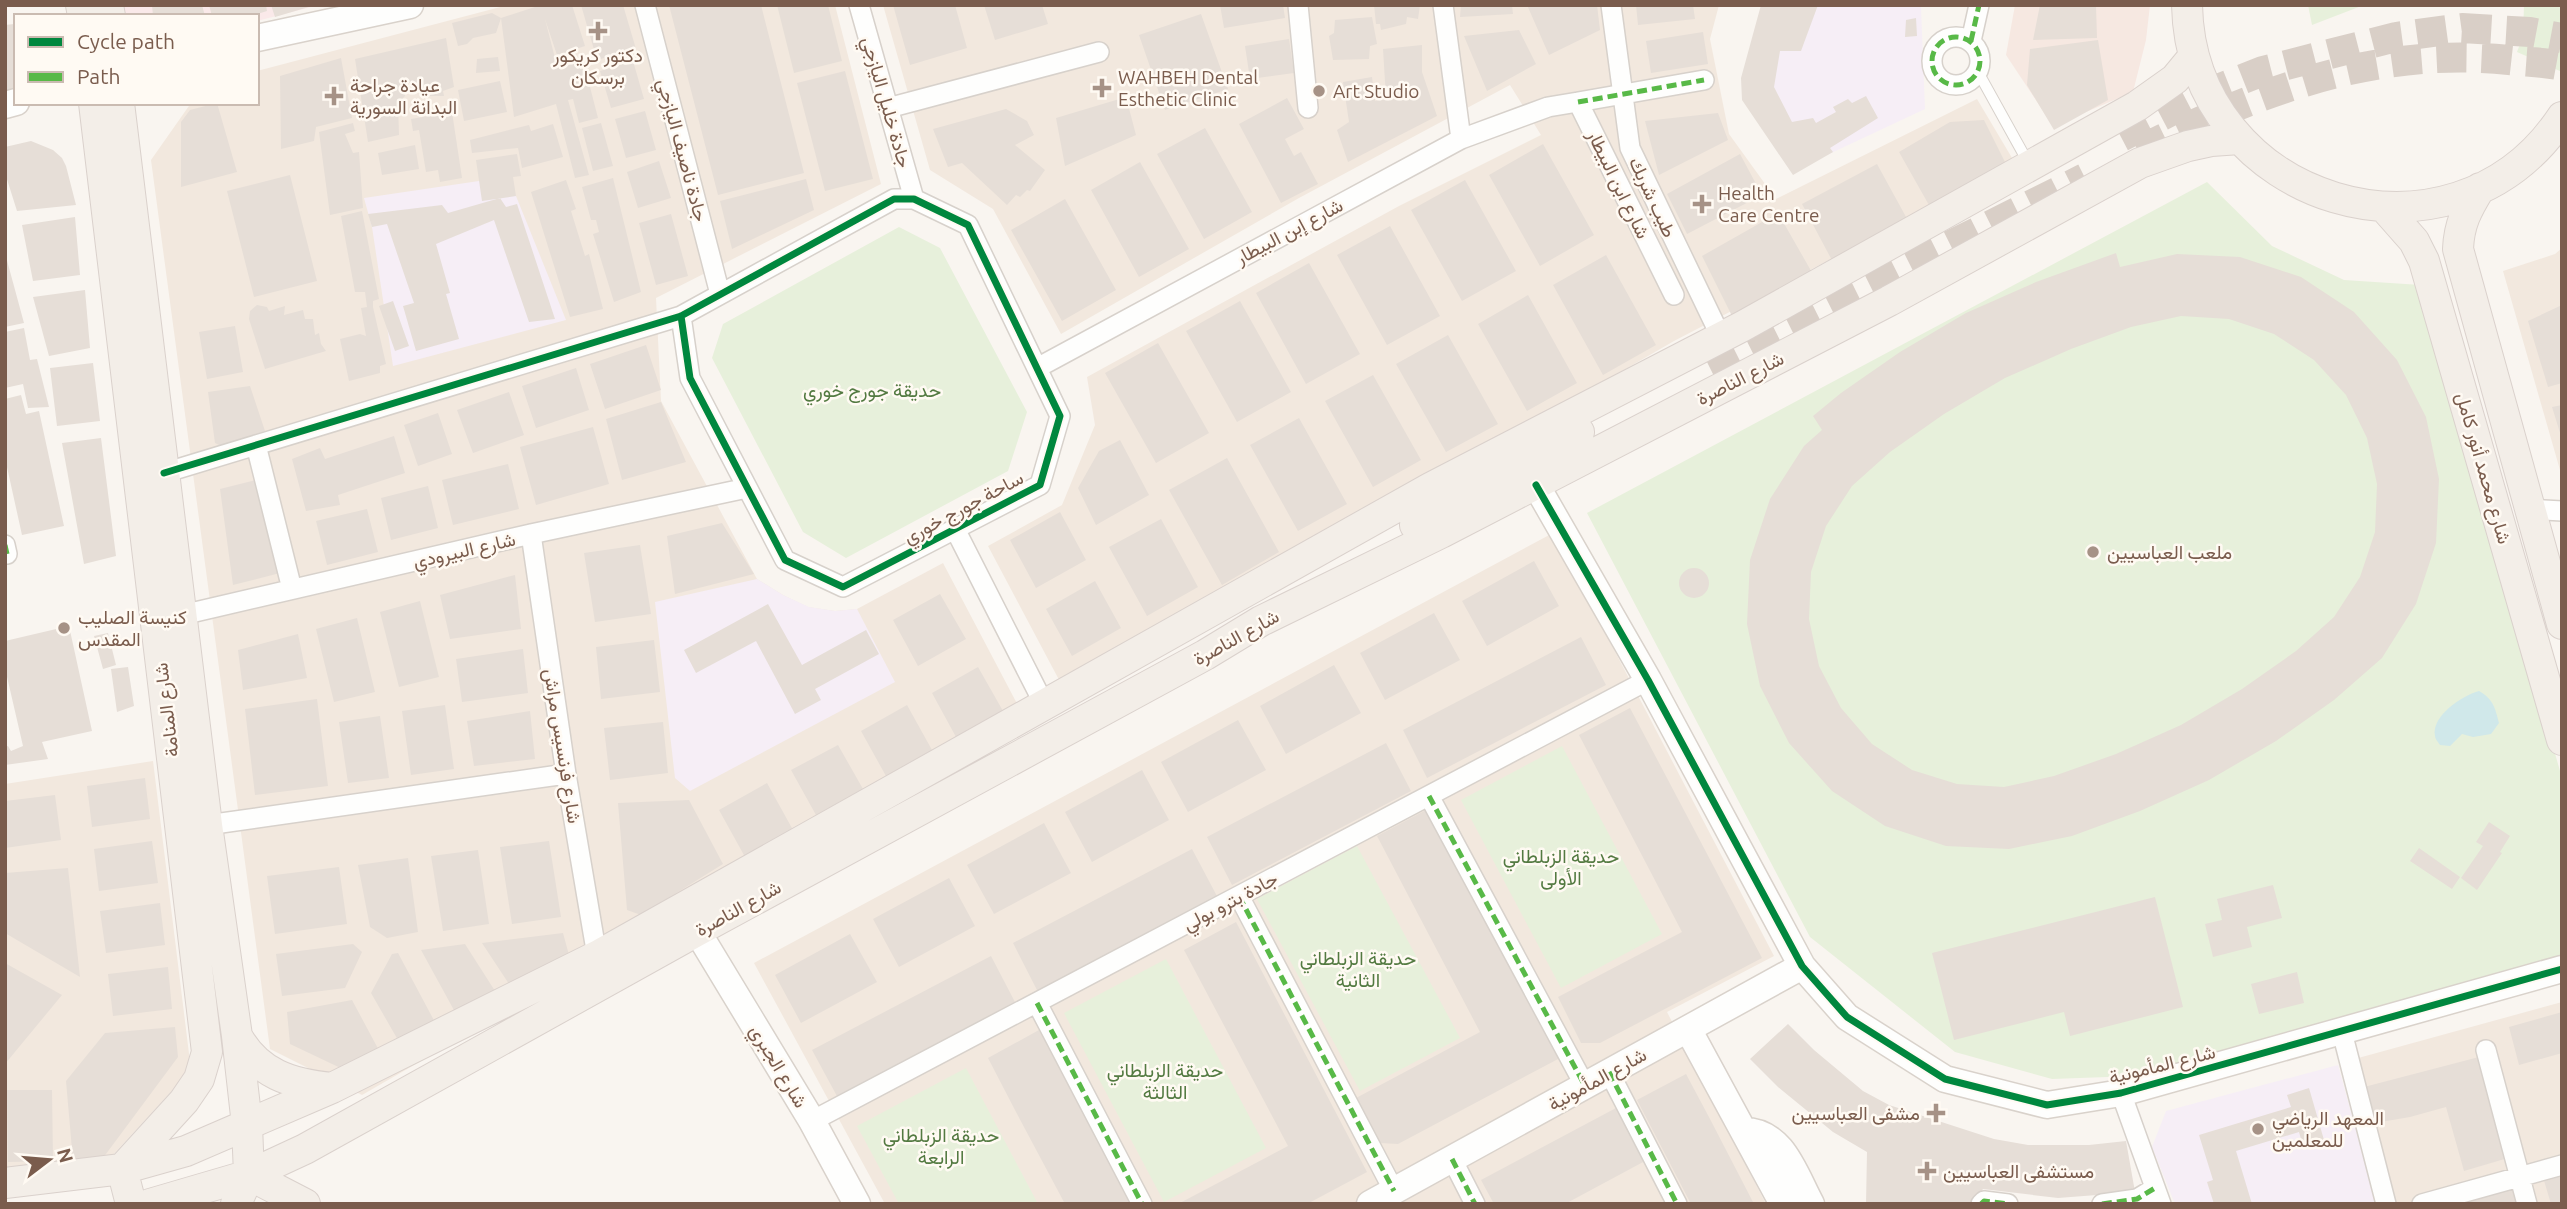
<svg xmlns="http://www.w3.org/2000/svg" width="2567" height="1209" font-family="Ubuntu,Vazirmatn,sans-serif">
<rect width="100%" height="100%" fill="#f9f5f0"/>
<!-- residential -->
<path fill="#f2e8de" d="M508,5h327l46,179 -225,114 5,103 96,178 26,16 25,12 27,4 22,-2 86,-46 80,152 -661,380 -92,-46 -119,-889 40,-57h66v-32z
M883,5h836l-9,34 19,95 47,65 201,-100 38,64 -341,178 -608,352 -78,-147 74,-41 33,-80 -8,-48 312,-171 142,-71 -31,-50 -211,113 -238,136 -68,-125 -63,-39z
M2562,248v229l-59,-206 52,-17z
M1553,533l221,423 -107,56 99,192h-881l-131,-241z
M153,761l38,309 -90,98 -96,8v-392z
M2562,1002v202h-171l-40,-144z"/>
<!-- commercial -->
<path fill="#f6e8e1" d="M2015,5h135l-4,35 -13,52 -80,34 -47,-71z"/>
<!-- education -->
<path fill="#f6eef6" d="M1769,5l152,2 4,102 -130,61 -52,-81z
M506,177l10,19 50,124 -173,46 -21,-139 -8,-29z
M757,579l26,16 26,12 26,4 22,-2 38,73 -205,109 -15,-13 -20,-176z
M2338,1065l38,139h-201l-23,-57 14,-36z"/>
<!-- medical -->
<path fill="#fae9e9" d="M115,5h204l-62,16v-5h-141z"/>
<!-- green -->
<path fill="#e7f0db" d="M2308,5h56l-52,20z
M2524,5h38v67l-45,-20 6,-16z
M2207,182l65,64 72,34 77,5 141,493v181l-427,117 -83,3 -97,-27 -145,-115 -223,-424z
M899,227l41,21 87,164 -19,59 -162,87 -43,-26 -91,-174 11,-34z
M1562,746l100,188 -101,54 -100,-188z
M1357,846l103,192 -100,53 -103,-192z
M1166,959l100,189 -102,54 -100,-189z
M966,1068l72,136h-139l-42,-78z"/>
<!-- water -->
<path fill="#d0e8ea" d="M2479,691c14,8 16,16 20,32l-8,11 -18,3 -11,-3 -12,12 -10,-1c-2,-3 -5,-6 -5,-9 -4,-20 28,-41 44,-45z"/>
<!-- building -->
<path fill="#e6ded7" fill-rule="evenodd" d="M152,5h50l3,11h-52z
M209,5h57l1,6 -16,5h-39z
M271,5h41v1l-37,11z
M541,5h31l13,41 -28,9 -12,-36 12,47 7,-2 -1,-3 19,-5 16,62 -19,5 -6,-24 -5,1 21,75 -14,3 -19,-74 -42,13 -13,-99z
M581,5h42l13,44 -39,11z
M669,5h92l43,168 -86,22z
M777,5h51l14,56 -48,12z
M893,5h62l12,43 -57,17z
M984,5h58l6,19 -53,16z
M1220,5h63l2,13 -61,10z
M1374,5h46l-2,14 -11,-2 -1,7 -25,6 -1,-6h-4z
M1461,5h51l1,9 -53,3z
M1527,5h70l3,25 -51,25z
M1636,5h57l2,14 -57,6z
M1761,5h57l-17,46h-21l-6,36 18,35 21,-4 3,5 20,-11 -3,-5 15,-8 4,4 14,-7 12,22 -48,30 3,4 -40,23 -51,-75 -1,-22z
M2040,5h56l1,33 -64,2z
M492,13l9,5 -5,15 -23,5 -6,6 -9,2 -6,-23z
M1201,14l27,75 -63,21 -26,-75z
M1372,17l5,27 -7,2 -1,13 -36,1 -4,-24 5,-3 1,-13z
M1916,18l1,18 -12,1 1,-17z
M14,24l2,6v64l-11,2v-71z
M1519,30l17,34 -49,27 -23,-55z
M1703,32l5,32 -57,9 -5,-32z
M446,38l8,49 -11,4 1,5h-20l-16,-15h-4l1,15 -7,7 1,32 -31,7 -13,-83z
M1289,39l5,34 -44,6 -5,-33z
M2098,40l10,60 -54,30 -27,-45 3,-36z
M1422,45v27l15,44 -89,46 -11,-32 12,-8 -6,-40 29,-5 3,24 11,-3 -3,-49z
M498,57l2,14 -24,2 1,-14z
M341,58l11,60 -36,9 -2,14 -33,8 -1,-73z
M633,61l11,38 -33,9 -11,-37z
M845,71l28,108 -48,12 -28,-108z
M500,81l7,31 -43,9 -6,-31z
M1126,97l10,38 -71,31 -9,-48z
M1287,98l17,31 -19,10 9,17 7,-4 17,32 -37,19 -42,-79z
M217,103l20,69 -56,15v-65l9,-12z
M1006,109l21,12 7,14 -19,10 30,25 -15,21 -3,-1 -7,7 -4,-2 -9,10 -45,-42 -14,4 -15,-38z
M645,111l11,39 -30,8 -11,-39z
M452,112l10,66 -22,4 -2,-12 -12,2 -7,-42 -6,1 -2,-12z
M1718,113l10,27 -69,35 -14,-54z
M1984,120l26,52 -76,42 -35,-62 51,-30z
M353,123l2,8 -10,3 8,19 6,-1 4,56 -33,7 -11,-83z
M601,123l12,43 -20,5 -11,-43z
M553,124l10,33 -41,11 -4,-20 -46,5 -2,-13 59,-15 2,6z
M1205,128l47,84 -48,27 -47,-85z
M31,141l22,9 9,8 4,8 10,39 -59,6 -12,-38v-26z
M1543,144l51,91 -54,31 -51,-91z
M415,145l4,24 -37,6 -4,-22z
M517,154l4,22 -8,1 3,19 -34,5 -6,-41z
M1740,154l22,41 -75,39 -20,-40z
M659,161l12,37 -33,10 -11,-36z
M1140,162l49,87 -50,28 -48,-87z
M1877,164l34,62 -76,40 -33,-62z
M290,175l27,106 -63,16 -27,-106z
M613,178l28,114 -27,10 -21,-68 6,-2 -3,-12h-5l-9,-33z
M806,179l8,31 -82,39 -12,-48z
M566,180l10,29 -5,2 14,45 4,-2 14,55 -33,8 -39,-125z
M1465,180l51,91 -54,30 -51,-91z
M500,198l6,9 11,-3 38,115 -26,3 -35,-102 -58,24 14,49 -4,1 13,45 -43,12 -13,-45 11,-3 -27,-79 -15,3 -4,-13 74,-9 6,8z
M1065,199l51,91 -54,31 -51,-91z
M362,211l17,88 -6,2v6l13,57 -6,2v7l-31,8 -9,-42 20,-5 6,2 -5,-28 6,-1 -2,-15h-10l-14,-76z
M1778,213l36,63 -79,46 -33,-66z
M671,214l17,62 -32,9 -17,-62z
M75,217l5,58 -47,6 -11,-56z
M1390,226l50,90 -53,29 -50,-90z
M5,253l19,70 -19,4z
M2116,253l4,14 57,-13 63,3 61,20 53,35 43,48 29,57 13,62 -3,64 -20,61 -34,54 -48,42 -58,41 -67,39 -69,31 -68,25 -63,13 -63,-3 -61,-20 -53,-35 -43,-48 -29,-57 -13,-62 3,-64 20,-61 34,-53 18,-16 -9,-14 28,-23 59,-41 66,-39 70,-31zM2181,316l48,3 45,15 40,26 32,35 21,43 10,46 -2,48 -15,45 -26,40 -38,34 -54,38 -61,36 -65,29 -62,22 -50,11 -47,-3 -45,-14 -40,-26 -31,-36 -22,-42 -10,-47 2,-47 15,-46 26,-40 38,-34 54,-38 61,-36 66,-29 60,-22z
M1606,255l50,90 -53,30 -50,-90z
M1309,263l51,91 -54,30 -50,-91z
M85,290l5,58 -41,8 -16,-59z
M1528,295l49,88 -50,28 -49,-87z
M393,301l16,45 -14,5 -16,-45z
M1240,301l51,91 -54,30 -51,-91z
M257,305l10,2 2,4 16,-5 -1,9 19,-5 2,9h8l2,16 4,-2 2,11 5,7 -61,18 -16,-50 1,-8z
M2562,305v78l-14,4 -20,-66z
M235,326l8,46 -36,7 -8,-47z
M24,328l6,32 7,-1 12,48 -21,1 -5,-24 -18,4v-56z
M1448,335l50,89 -52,28 -50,-88z
M1158,343l51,90 -53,30 -51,-90z
M646,345l15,45 -56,19 -15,-45z
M93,363l7,58 -43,5 -7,-58z
M576,368l13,42 -53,18 -14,-42z
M1373,375l48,85 -48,27 -48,-86z
M250,386l15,45 -42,16 -8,-4 -7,-51z
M509,392l15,43 -51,18 -16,-43z
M21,395l5,19 13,-3 25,115 -42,9 -17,-77v-59z
M661,402l25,60 -64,18 -16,-61z
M2562,405v31h-1l-9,-29z
M438,413l14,41 -34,12 -14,-41z
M1299,418l48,86 -49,27 -48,-86z
M593,427l16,57 -73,21 -16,-58z
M394,436l11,37 -67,22 2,10 -34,6 -14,-52 28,-11 5,11z
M101,438l15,118 -32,8 -22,-121z
M1120,440l29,55 -53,30 -18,-37 21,-37z
M1227,458l52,94 -57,33 -53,-95z
M508,464l11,45 -66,16 -11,-45z
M256,480l24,93 -47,12 -13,-96z
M428,486l10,42 -47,12 -10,-42z
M367,509l11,43 -51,13 -11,-44z
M1060,512l26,48 -50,28 -26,-48z
M1161,519l37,68 -51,29 -38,-69z
M722,523l32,51 -79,20 -8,-58z
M640,545l11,69 -56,8 -11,-69z
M1534,561l25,45 -72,40 -25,-45z
M1679 583a15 15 0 1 1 30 0a15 15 0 1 1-30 0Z
M515,575l6,54 -71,10 -10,-44z
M1095,581l26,47 -49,28 -26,-47z
M940,594l26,45 -48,27 -25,-46z
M420,601l19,76 -40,10 -19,-75z
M768,604l34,61 64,-35 13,24 -64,35 6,11 -26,14 -39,-73 -60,32 -12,-23z
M1434,613l26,47 -75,40 -25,-47z
M357,618l18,74 -41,10 -18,-73z
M69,626l23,105 -50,11 6,17 -43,6v-18l3,-1 3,5 12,-5 -18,-78v-27z
M108,633l8,32 -13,4 -9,-33z
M298,634l9,44 -64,12 -5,-40z
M1581,637l25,48 -179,93 -24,-48z
M654,640l6,52 -59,7 -5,-52z
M523,649l5,44 -66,9 -6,-43z
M1334,665l27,48 -75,41 -26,-48z
M128,667l6,39 -17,6 -6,-43z
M978,667l25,44 -47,26 -24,-44z
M317,699l11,87 -73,9 -10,-86z
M445,705l9,64 -43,6 -9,-64z
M907,705l25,45 -46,26 -25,-45z
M1630,708l132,250 -162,85h-19l-23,-46 124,-65 -103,-197z
M530,711l5,48 -61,7 -7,-45z
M380,716l9,62 -41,5 -9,-61z
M1238,720l28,50 -78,42 -27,-50z
M663,722l5,51 -58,7 -6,-52z
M1386,743l25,48 -179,94 -25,-48z
M838,745l25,44 -47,26 -25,-45z
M1142,770l27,50 -77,42 -27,-50z
M145,778l5,41 -58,8 -5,-41z
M767,783l26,47 -48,27 -26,-47z
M55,795l6,45 -56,8v-47z
M689,800l34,64 -82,51 -14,-5 -9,-107z
M1428,809l132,249 -162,86 -18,-1 -24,-45 124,-66 -103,-196z
M2489,822l21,14 -10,16 2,1 -25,37 -16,-12 22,-32 -7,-4z
M1044,823l27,50 -77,41 -27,-49z
M152,841l6,42 -59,8 -5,-42z
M549,841l12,76 -49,7 -12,-77z
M2419,848l41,29 -8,12 -42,-28z
M1192,849l26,49 -180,94 -25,-49z
M478,850l11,74 -46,7 -12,-75z
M408,858l10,74 -31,6 -17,-11 -12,-62z
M339,867l8,57 -72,10 -8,-58z
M68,868l12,109 -75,-44v-60z
M949,878l26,48 -76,41 -26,-48z
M2273,885l9,33 -35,9 5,20 -39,10 -8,-33 17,-4 -5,-21z
M2155,897l28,110 -113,29 -6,-24 -110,28 -22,-87z
M160,903l5,42 -59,8 -6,-42z
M1236,922l131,250 -60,32h-129l110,-58 -104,-196z
M563,933l6,22 -58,32 -29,-44z
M850,934l27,48 -76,41 -26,-48z
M353,944l9,8 -17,36 -63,8 -6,-42z
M465,944l30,47 -40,21 -34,-62z
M398,953l39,73 -35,21 -31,-54 21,-39z
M991,956l25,48 -178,94 -26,-48z
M5,963l57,32 -57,69z
M168,967l4,42 -59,7 -5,-42z
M2297,972l7,31 -45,11 -8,-30z
M352,1000l30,56 -33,16 -59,-28 -3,-32z
M2562,1012v41l-43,12 -10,-38z
M1788,1024l26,26 49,41 26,14 105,34 34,6h61l37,-4 9,51 -77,6 -75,-9 -11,15h-106l1,-52 -34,-20 -55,-45 -28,-28z
M175,1027l3,30 -75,101 -30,3 -7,-80 39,-48z
M1039,1030l78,147 13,27h-65l-49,-92 -28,-54z
M2479,1057l29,101 -44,13 -18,-64 -36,10 -35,6 -11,-36z
M1686,1074l24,45 44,85h-63l-54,-104z
M2309,1088l15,52 -21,6 -4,-14 -63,19 16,53h-38l-7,-22 6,-2 -14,-45 92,-28 -4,-12z
M7,1090h45l1,71 -45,1z
M1616,1108l29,53 -80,43h-71l-13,-24z
M2562,1168v36h-11l-9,-30z
M2513,1186l5,18h-64z"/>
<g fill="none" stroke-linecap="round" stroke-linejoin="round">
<!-- primary-tunnel -->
<path stroke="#d9cfc7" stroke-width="30" stroke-dasharray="30 15" stroke-linecap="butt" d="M2121,137l79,-41 63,-25 133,-34 66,-9 68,4 32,6
M2138,151c119,-59 236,-105 371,-91 17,2 36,2 53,6
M1709,366l376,-188"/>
<!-- lane casing -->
<g stroke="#d7d1cb" stroke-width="12">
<path id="lane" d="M1978,72l51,92"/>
</g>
<!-- street casing -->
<g stroke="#d7d1cb" stroke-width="22">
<path id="street" d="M645,5l75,289
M859,5l55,194
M1298,5l10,103
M1443,5l18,134
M1611,5l19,143 91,189
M1932 61a24 24 0 1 1 48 0a24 24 0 1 1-48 0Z
M1971,41l8,-36
M1578,102l126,-22
M888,108l211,-56
M1037,368l424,-229 87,-32 30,-5 96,193
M256,445l36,144
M164,473l517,-157 213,-117h20l54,26 92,191 -20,69 -197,102 -58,-27 -95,-182 -9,-62
M2529,509l33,2
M955,529l90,177
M531,534l35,240 31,182
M5,545l2,9
M182,615l349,-81 216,-46
M1429,796l156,290
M207,825l359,-51
M1239,896l155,295
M1037,1003l105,201
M2342,1032l44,172
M2486,1050l41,154
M1609,1072l68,132
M2121,1093l40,111
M812,1121l836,-441
M1452,1159l23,45
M1981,1204l3,-3 24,3
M2102,1204l35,-5 18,-11
M2422,1204l140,-39"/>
</g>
<!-- secondary casing -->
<g stroke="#d9d2cb" stroke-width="29">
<path id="secondary" d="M257,38l153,-33
M5,105l11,-3
M1536,485l112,195 154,286 45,51 98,62 102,26 74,-12 441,-124
M697,931l115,190 45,83
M1688,1029l95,175
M1744,1131c39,0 51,44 67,73
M1370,1204l432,-238"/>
</g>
<!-- primary casing -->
<g stroke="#dad1cc" stroke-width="32">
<path id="primary" d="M81,5l2,11
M108,5l2,11
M2187,5c4,198 265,278 375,112
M94,103l113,949 -8,27 -15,22 -62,68 9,35
M119,103l88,722 30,211 10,89 2,50 -13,29
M2480,188c-13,21 -21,36 -22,61l104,375
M2384,207l30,34 10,20 138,479
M1415,525l164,-93
M237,1036c21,38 54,48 95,52
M249,1175l56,29
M5,1183l117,-14 64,-18 146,-63 265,-132 833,-468 313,-162 394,-220 38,-27 19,-23
M150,1204l99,-29 56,-26 392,-218 508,-276 56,-34 180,-88 448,-232 251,-138 48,-17 23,-5 29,-2"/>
</g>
<!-- lane -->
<use href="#lane" stroke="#fefefd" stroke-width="10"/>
<!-- street -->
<use href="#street" stroke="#fefefd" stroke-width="19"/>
<!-- secondary -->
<use href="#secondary" stroke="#fefefd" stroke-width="26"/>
<!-- primary -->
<use href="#primary" stroke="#f3eee8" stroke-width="30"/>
<!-- quiet -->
<path stroke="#58b947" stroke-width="5" stroke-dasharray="10 5" stroke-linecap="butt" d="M1932 61a24 24 0 1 1 48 0a24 24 0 1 1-48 0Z
M1971,41l8,-36
M1578,102l126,-22
M5,545l2,9
M1429,796l156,290
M1239,896l155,295
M1037,1003l105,201
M1609,1072l68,132
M1452,1159l23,45
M1981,1204l3,-3 24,3
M2102,1204l35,-5 18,-11"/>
<!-- cycleway casing -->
<g stroke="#fffaf3" stroke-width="11">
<path id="cycleway" d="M164,473l517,-157 213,-117h20l54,26 92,191 -20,69 -197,102 -58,-27 -95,-182 -9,-62
M1536,485l112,195 154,286 45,51 98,62 102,26 74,-12 441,-124"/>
</g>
<!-- cycleway -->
<use href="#cycleway" stroke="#00873e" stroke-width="7"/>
</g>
<!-- markers -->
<g fill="#a69286" stroke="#fffaf3" stroke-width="2.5">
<path d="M594.5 20.5h7v7h7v7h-7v7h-7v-7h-7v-7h7z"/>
<path d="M1098.5 77.5h7v7h7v7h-7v7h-7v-7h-7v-7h7z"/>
<circle cx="1319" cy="91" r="7"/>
<path d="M330.5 85.5h7v7h7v7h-7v7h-7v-7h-7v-7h7z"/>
<path d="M1698.5 193.5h7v7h7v7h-7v7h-7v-7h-7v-7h7z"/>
<circle cx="2093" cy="552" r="7"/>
<circle cx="64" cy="628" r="7"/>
<path d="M1932.5 1102.5h7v7h7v7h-7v7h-7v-7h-7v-7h7z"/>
<circle cx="2258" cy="1129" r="7"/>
<path d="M1923.5 1160.5h7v7h7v7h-7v7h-7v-7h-7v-7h7z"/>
</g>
<g text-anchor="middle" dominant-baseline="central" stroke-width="5" stroke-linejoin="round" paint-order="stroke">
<!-- poi labels -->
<g font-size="19" fill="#7a5c4d" stroke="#fffaf3" text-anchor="start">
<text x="598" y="55" text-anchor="middle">دكتور كريكور<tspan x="598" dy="22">برسكان</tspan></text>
<text x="1118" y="77">WAHBEH Dental<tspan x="1118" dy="22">Esthetic Clinic</tspan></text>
<text x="350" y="85">عيادة جراحة<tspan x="350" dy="22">البدانة السورية</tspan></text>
<text x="1333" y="91">Art Studio</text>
<text x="1718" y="193">Health<tspan x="1718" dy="22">Care Centre</tspan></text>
<text x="2107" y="552">ملعب العباسيين</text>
<text x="78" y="617">كنيسة الصليب<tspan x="78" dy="22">المقدس</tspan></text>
<text x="1920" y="1113" text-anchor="end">مشفى العباسيين</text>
<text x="2272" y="1118">المعهد الرياضي<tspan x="2272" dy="22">للمعلمين</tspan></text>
<text x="1943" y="1171">مستشفى العباسيين</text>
</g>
<!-- street labels -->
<g font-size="19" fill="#7a5c4d" stroke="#fffaf3">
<text transform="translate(887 102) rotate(74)">جادة خليل اليازجي</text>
<text transform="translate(683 150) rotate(75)">جادة ناصيف اليازجي</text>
<text transform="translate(1619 184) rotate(64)">شارع ابن البيطار</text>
<text transform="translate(1653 197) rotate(65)">طيب شربك</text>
<text transform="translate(1289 231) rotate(-28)">شارع إبن البيطار</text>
<text transform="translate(1740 378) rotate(-27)">شارع الناصرة</text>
<text transform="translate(2484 468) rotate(74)">شارع محمد أنور كامل</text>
<text transform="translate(963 507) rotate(-28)">ساحة جورج خوري</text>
<text transform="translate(464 550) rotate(-13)">شارع البيرودي</text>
<text transform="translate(1236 637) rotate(-29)">شارع الناصرة</text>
<text transform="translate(166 710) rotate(-97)">شارع المنامة</text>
<text transform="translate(563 746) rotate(81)">شارع فرنسيس مراش</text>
<text transform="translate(1230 901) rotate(-28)">جادة بترو بولي</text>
<text transform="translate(738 908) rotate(-29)">شارع الناصرة</text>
<text transform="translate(2162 1064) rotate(-14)">شارع المأمونية</text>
<text transform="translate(779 1066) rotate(59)">شارع الجبري</text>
<text transform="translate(1597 1079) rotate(-29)">شارع المأمونية</text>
</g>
<!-- park labels -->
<g font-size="19" fill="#537a41" stroke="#fffaf3">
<text x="872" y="390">حديقة جورج خوري</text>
<text x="1561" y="856">حديقة الزبلطاني<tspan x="1561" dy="22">الأولى</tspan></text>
<text x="1358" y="958">حديقة الزبلطاني<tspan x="1358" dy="22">الثانية</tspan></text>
<text x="1165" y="1070">حديقة الزبلطاني<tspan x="1165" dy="22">الثالثة</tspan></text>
<text x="941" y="1135">حديقة الزبلطاني<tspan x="941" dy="22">الرابعة</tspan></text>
</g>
</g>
<!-- border -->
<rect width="2567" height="1209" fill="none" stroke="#7a5c4d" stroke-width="14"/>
<!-- legend -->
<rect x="14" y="14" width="245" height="91" fill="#fffaf3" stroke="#cabbb1" stroke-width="2"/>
<rect x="28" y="37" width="35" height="10" fill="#00873e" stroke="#cabbb1" stroke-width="2"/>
<text x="77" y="49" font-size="21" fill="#7a5c4d">Cycle path</text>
<rect x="28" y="72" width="35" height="10" fill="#58b947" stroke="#cabbb1" stroke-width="2"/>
<text x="77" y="84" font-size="21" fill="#7a5c4d">Path</text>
<!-- north arrow -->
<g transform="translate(49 1160) rotate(74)" stroke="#fffaf3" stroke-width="5" paint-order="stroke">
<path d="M0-5L12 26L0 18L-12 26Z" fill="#7a5c4d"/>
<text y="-10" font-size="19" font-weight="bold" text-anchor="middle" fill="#7a5c4d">N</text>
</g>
</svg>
